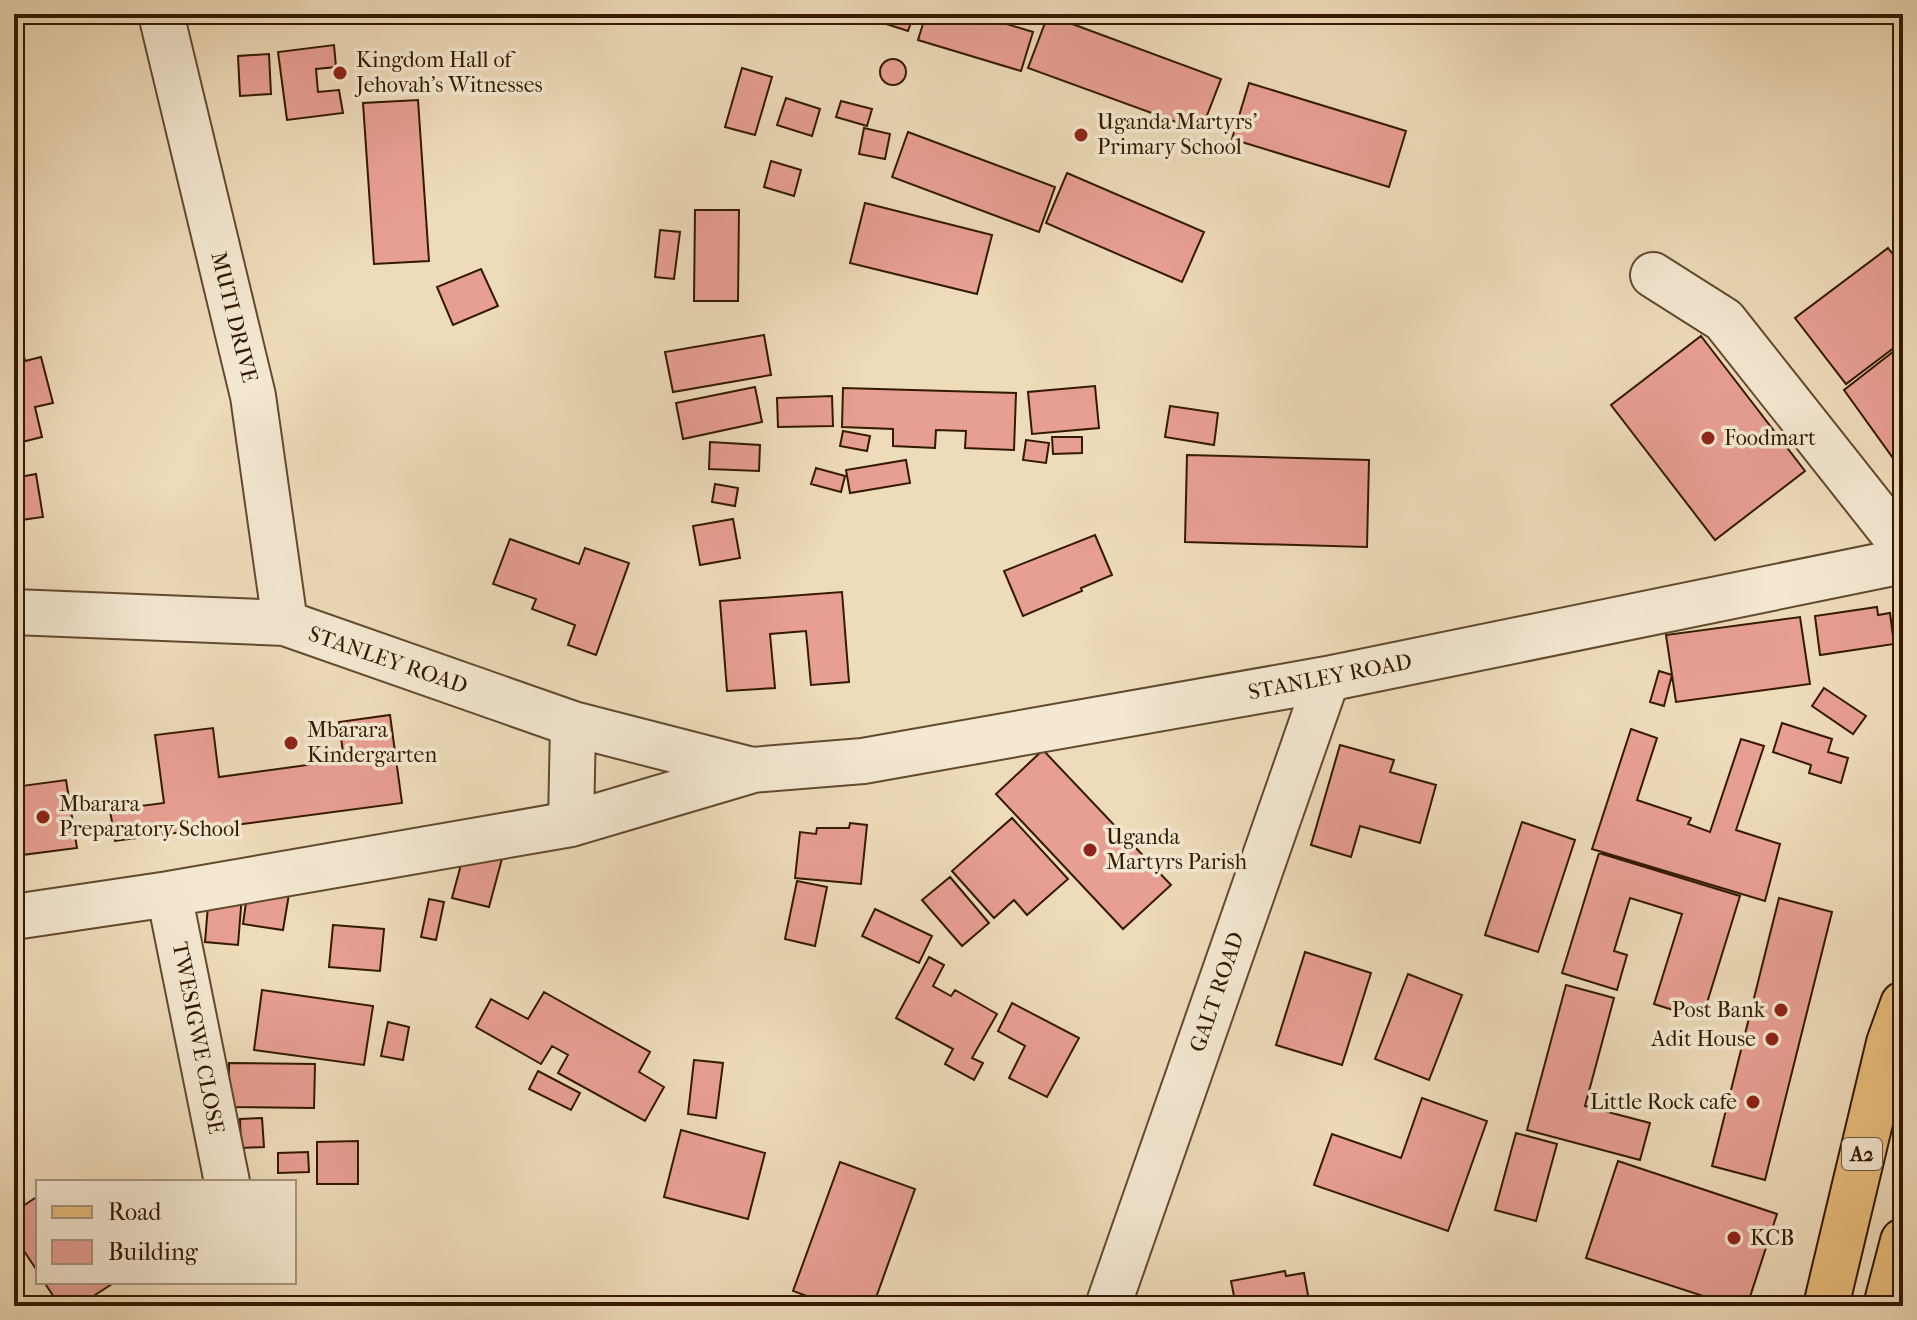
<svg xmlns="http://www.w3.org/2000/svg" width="1917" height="1320" font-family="'IM FELL French Canon',serif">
<rect width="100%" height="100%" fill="#eedbb9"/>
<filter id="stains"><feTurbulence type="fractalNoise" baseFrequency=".0025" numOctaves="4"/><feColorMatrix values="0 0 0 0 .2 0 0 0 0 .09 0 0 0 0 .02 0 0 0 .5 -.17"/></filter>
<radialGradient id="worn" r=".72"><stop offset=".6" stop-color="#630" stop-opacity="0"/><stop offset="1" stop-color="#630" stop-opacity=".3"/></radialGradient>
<!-- building -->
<path fill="#e89f93" stroke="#341a00" stroke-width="2" d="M855,14h59l-6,17z
M926,14h48l59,18 -12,39 -103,-31z
M1048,15l173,64 -20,52 -173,-63z
M334,45l2,22 -20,2 2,23 21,-2 4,23 -56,7 -9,-68z
M269,54l2,40 -31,2 -2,-40z
M880 72a13 13 0 1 1 26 0a13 13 0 1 1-26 0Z
M742,68l30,9 -17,58 -30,-8z
M1249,83l157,48 -17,56 -157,-48z
M786,98l34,11 -8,27 -35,-11z
M418,100l11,161 -55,3 -11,-161z
M841,101l31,8 -5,17 -31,-9z
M864,128l26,6 -5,25 -26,-5z
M908,132l147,55 -16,45 -147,-55z
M771,161l30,9 -7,26 -30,-9z
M1067,173l137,59 -22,50 -136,-59z
M865,203l127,32 -15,59 -127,-31z
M695,210h44l-1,91h-44z
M660,230l20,2 -6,47 -19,-2z
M1888,248l15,19v74l-57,43 -51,-66z
M481,269l17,37 -45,19 -16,-38z
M18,332l7,29 16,-4 12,46 -18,4 7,30 -28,7v-111z
M764,335l7,40 -98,17 -8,-40z
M1701,336l104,135 -90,69 -104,-135z
M1903,344v117l-5,4 -54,-75z
M1095,386l4,42 -67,6 -4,-42z
M755,387l7,35 -79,17 -7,-36z
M843,388l173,5 -2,57 -49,-2 1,-17 -30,-1 -1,18 -42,-2v-17l-51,-2z
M832,396l1,30 -55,1 -1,-29z
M1170,406l48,7 -4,32 -49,-8z
M843,431l27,5 -3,15 -27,-5z
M1052,437h30v16l-29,1z
M1026,440l23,3 -3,20 -23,-3z
M710,442l50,3 -1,26 -50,-2z
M1187,455l182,5 -2,87 -182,-5z
M906,460l4,23 -60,10 -4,-23z
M816,468l29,8 -4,16 -30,-8z
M36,474l7,43 -29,4v-43z
M715,484l23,4 -3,18 -23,-4z
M733,519l7,39 -40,7 -7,-39z
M1095,535l17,40 -31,13 1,3 -59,25 -19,-45z
M510,539l69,25 6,-16 44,15 -33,92 -28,-10 7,-20 -43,-16 4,-10 -43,-15z
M842,592l7,90 -38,3 -5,-54 -36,3 5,54 -48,3 -7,-90z
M1877,607l1,8 12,-2 4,31 -74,11 -5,-39z
M1800,617l10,67 -134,18 -10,-67z
M1659,671l13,4 -8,31 -14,-4z
M1824,688l42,28 -13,18 -41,-28z
M390,715l12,88 -287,38 -5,-31 54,-7 -9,-68 58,-7 6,49 125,-17 -5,-38z
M1782,723l50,16 -4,13 20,6 -7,25 -32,-10 2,-8 -38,-13z
M1631,729l26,9 -20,62 54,18 -3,6 22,8 31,-93 23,7 -28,84 44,14 -15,57 -173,-52z
M1340,745l54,15 -4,12 46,13 -16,58 -60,-17 -9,31 -40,-12z
M1043,750l128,135 -48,44 -127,-135z
M66,780l11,68 -63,8v-69z
M1012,818l56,61 -41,36 -13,-15 -20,18 -42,-47z
M1522,822l53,18 -37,112 -53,-17z
M850,823l17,2 -6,59 -66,-6 5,-46 16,2 1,-6h32z
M466,846l37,9 -14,52 -37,-9z
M1599,853l141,43 -38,123 -48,-15 28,-90 -52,-16 -16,53 13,4 -10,35 -55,-17z
M950,877l39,46 -27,23 -40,-46z
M797,881l30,6 -12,59 -30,-7z
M248,888l41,6 -6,36 -40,-6z
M209,893l33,2 -4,50 -33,-3z
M1779,898l53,14 -67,268 -53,-14z
M429,899l15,3 -8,38 -15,-3z
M875,909l57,27 -13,27 -57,-27z
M333,925l51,4 -4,42 -51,-4z
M1305,952l66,21 -29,92 -66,-20z
M929,957l15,8 -11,21 18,10 4,-6 42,24 -25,44 11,5 -9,17 -29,-16 8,-15 -57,-31z
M1408,974l54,21 -33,85 -54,-21z
M1566,985l48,13 -29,108 65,17 -10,37 -113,-30z
M262,990l111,16 -9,59 -110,-15z
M544,992l106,60 -11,20 25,15 -19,34 -87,-48 10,-18 -16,-9 -11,18 -65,-37 15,-28 37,20z
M1012,1003l67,35 -32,59 -38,-19 16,-32 -27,-15z
M388,1022l21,5 -6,33 -22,-4z
M694,1060l29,3 -7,55 -28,-4z
M229,1063l86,1 -1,44 -85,-1z
M538,1071l42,22 -9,17 -42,-21z
M1422,1098l65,23 -39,110 -134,-46 18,-51 69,24z
M262,1118l2,29 -23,1 -1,-29z
M681,1130l84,23 -17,66 -84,-22z
M1516,1133l41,11 -21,77 -41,-11z
M358,1141v43h-41v-42z
M308,1152l1,20 -31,1v-20z
M1618,1161l159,53 -30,92h-13l-148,-48z
M840,1162l75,27 -42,117h-39l-41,-15z
M38,1196v76l-24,-36v-24z
M1285,1271l1,5 18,-3 6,33h-74l-5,-25z
M44,1282h71l-37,24h-18z"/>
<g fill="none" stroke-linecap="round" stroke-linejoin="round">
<!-- minor casing -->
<g stroke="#624a2e" stroke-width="48">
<path id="minor" d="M161,14l92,382 32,227
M1653,275l71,45 179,226
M14,612l271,11 288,101 179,46 111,-9 464,-82 576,-118
M571,824l2,-100
M169,894l58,288
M14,917l155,-23 402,-70 179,-53
M1108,1306l219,-627"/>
</g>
<!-- major casing -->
<g stroke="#341a00" stroke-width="48">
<path id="major" d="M1826,1306l63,-263 14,-39
M1886,1306l17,-65"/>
</g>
<!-- minor -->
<use href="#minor" stroke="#f4e8d2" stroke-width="44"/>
<!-- major -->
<use href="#major" stroke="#e7be7c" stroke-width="44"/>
</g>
<!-- markers -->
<g fill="#8f2418" stroke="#f4e8d2" stroke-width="3">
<circle cx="340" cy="73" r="8"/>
<circle cx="1081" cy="135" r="8"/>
<circle cx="1708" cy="438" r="8"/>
<circle cx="291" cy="743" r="8"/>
<circle cx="43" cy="817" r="8"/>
<circle cx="1090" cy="850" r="8"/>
<circle cx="1781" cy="1010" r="8"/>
<circle cx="1772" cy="1039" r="8"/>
<circle cx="1753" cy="1102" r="8"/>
<circle cx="1734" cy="1238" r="8"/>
</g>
<g text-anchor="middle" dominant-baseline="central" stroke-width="7" stroke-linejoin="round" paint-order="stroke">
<!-- shield labels -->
<rect fill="#f4e8d2" stroke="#6e583f" stroke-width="2" x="1842" y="1138" width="40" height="32" rx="6"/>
<g font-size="20" font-weight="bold" fill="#341a00">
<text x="1862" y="1154">A2</text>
</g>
<!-- poi labels -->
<g font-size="22" fill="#341a00" stroke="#f4e8d2" text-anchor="start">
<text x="356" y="60">Kingdom Hall of<tspan x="356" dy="25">Jehovah's Witnesses</tspan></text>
<text x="1097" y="122">Uganda Martyrs'<tspan x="1097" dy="25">Primary School</tspan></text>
<text x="1724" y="438">Foodmart</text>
<text x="307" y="730">Mbarara<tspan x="307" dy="25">Kindergarten</tspan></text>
<text x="59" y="804">Mbarara<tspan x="59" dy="25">Preparatory School</tspan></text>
<text x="1106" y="837">Uganda<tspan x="1106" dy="25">Martyrs Parish</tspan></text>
<text x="1765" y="1010" text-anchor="end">Post Bank</text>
<text x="1756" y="1039" text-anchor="end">Adit House</text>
<text x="1737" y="1102" text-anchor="end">Little Rock cafe</text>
<text x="1750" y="1238">KCB</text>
</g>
<!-- street labels -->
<g font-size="22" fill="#341a00" stroke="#f4e8d2">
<text transform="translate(234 317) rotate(76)">MUTI DRIVE</text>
<text transform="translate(388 660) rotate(19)">STANLEY ROAD</text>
<text transform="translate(1330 677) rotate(-11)">STANLEY ROAD</text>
<text transform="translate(1217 992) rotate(-71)">GALT ROAD</text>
<text transform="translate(198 1038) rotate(79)">TWESIGWE CLOSE</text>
</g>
</g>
<!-- margin -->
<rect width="1917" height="1320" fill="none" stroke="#eedbb9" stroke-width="48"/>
<rect x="16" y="16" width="1885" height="1288" fill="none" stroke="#341a00" stroke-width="4"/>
<rect x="24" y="24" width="1869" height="1272" fill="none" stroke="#341a00" stroke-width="2"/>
<!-- legend -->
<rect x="36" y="1180" width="260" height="104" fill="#f4e8d2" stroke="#a7967e" stroke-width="2"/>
<rect x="52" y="1206" width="40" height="12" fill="#e7be7c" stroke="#a7967e" stroke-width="2"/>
<text x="108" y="1220" font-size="24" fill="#341a00">Road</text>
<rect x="52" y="1240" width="40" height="24" fill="#e89f93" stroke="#a7967e" stroke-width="2"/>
<text x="108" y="1260" font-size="24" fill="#341a00">Building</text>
<rect width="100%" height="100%" filter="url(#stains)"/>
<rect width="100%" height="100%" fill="url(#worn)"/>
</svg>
